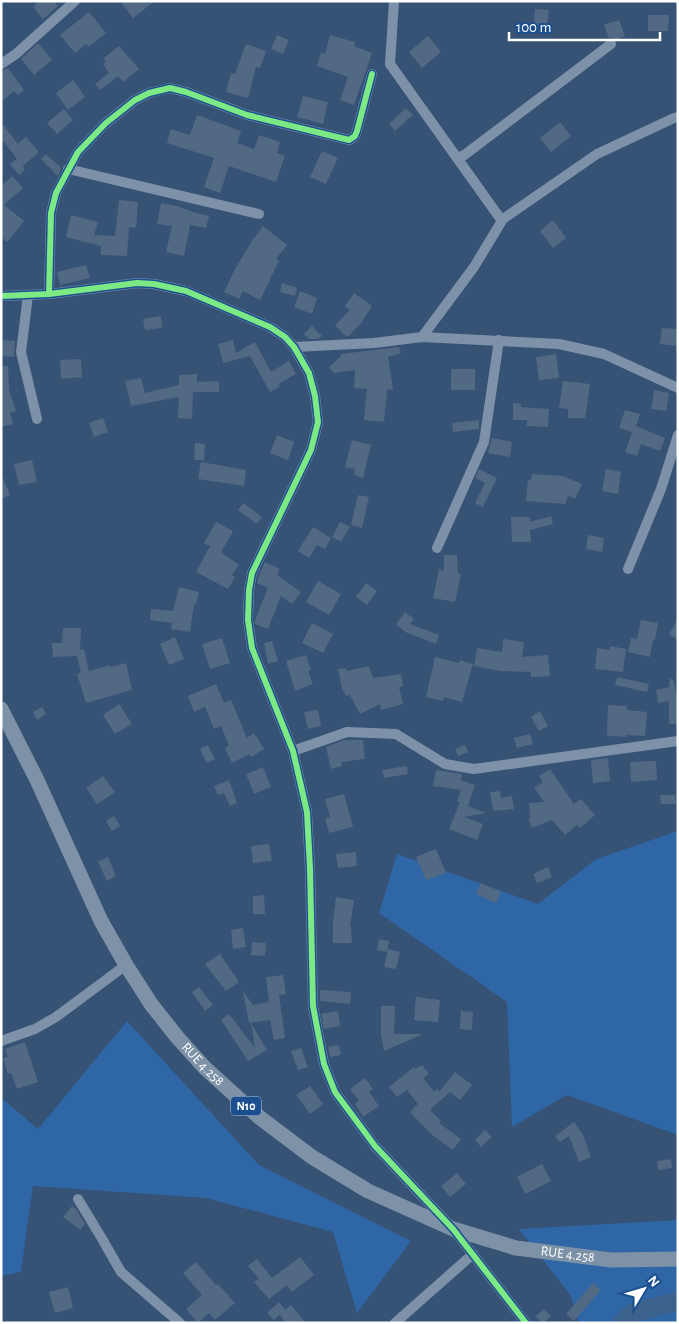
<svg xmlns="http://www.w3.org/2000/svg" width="679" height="1324" font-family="'Alegreya Sans',sans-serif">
<rect width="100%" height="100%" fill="#365274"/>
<!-- green -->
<path fill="#2f66a5" d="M678,831v304l-111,-40 -55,32 -5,-125 -128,-89 18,-59 141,50 58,-45z
M127,1021l132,144 152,76 -54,72 -24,-81 -127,-34 -173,-12 -12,86 -20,4v-178l37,31z
M678,1220v103h-99l-8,-27 -52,-67z"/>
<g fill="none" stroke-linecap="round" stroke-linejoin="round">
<!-- river -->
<path stroke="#3b618d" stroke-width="19" d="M622,1323l10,-10 46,-12"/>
</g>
<!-- building -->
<path fill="#526984" d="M39,1h16l3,5 -15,13 -10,-12z
M120,1h35l-22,17z
M535,9l14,1 -2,17 -13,-1z
M89,12l17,21 -17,14 -3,-3 -11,9 -15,-18z
M648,15h21l-1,16h-20z
M619,20l6,16 -9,4 -3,-2h-4l-5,-13z
M277,35l12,5 -6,14 -12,-5z
M330,35l25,7 -1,4 18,7 -18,52 -14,-5 8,-23 -31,-11 4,-14 4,2z
M428,36l13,16 -19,16 -13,-16z
M38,43l14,17 -18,15 -13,-16z
M246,44l20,7 -6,17 -4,-1 -8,31 -22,-6 5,-19 4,1z
M119,46l20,23 -16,13 -5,-6 -18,14 -5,-6 14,-11 -6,-9 3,-3 -2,-3z
M8,68l16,22 -6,5 -4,-4 -13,11v-31z
M73,80l12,17 -17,13 -12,-17z
M303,96l25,6 -5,22 -26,-7z
M406,108l7,7 -18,16 -6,-7z
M64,109l9,11 -16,14 -10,-11z
M197,115l44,16 -4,12 17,6 5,-14 21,7 -3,11 8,3 -9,26 -47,-16 -9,27 -16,-6 10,-29 -47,-15 4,-14 19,6z
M1,122l17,22 8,-7 13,15 -16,14 2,4 -6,5 -9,-11 7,-5 -16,-21z
M560,122l11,14 -20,16 -11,-14z
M322,151l16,7 -12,26 -16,-7z
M46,154l15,14 -3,8 -17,-17z
M12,176l11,12 -19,17 20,16 -17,21 -6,-5v-51z
M119,200l19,2 -2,26 -7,-1 -2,29 -26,-1v-9l-35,-9 5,-22 27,7 -4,13 21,1z
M161,203l16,3 19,7 13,3 -3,12 -16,-3 -6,31 -18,-4 6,-26 -15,-2z
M553,220l13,18 -13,10 -13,-17z
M263,226l24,19 -11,14 3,2 -19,39 -17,-9 -4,8 -15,-7 12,-25 16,-26z
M86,265l4,13 -30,7 -3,-13z
M282,283l15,5 -2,8 -15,-4z
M300,291l17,7 -5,16 -18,-7z
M354,293l18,13 -12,19 -13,12 -12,-12 15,-15 -5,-4z
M161,316l1,12 -17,2 -2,-11z
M312,326l10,10 -4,3h-9l-5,-5z
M662,328l16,1v17l-18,-2z
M1,340l14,1 -1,16 -13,-1z
M233,340l3,13 19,-11 16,30 18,-11 7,13 -18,10 2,2 -10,6 -20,-36 -27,7 -5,-19z
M399,347l2,6 -13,4 5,32 -6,1 -3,32 -20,-2 3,-31 -13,-1 1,-18 -21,3 -5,-6 12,-11v-2z
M556,354l3,24 -20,2 -3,-23z
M81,359l1,18 -21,2 -1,-19z
M1,366h7l1,24 7,21 -6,2 3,11 -12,3z
M451,369h24v21h-24z
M197,374v8l22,-1v11h-26l-1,27 -14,-1 1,-21 -48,9 -6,-25 16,-3 4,15 34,-8v-10z
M563,381l27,3 -5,34h-17v-9l-9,-1z
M654,390l15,3 -3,18 -15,-2z
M513,403l8,1v3l28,2 -1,18 -21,-1v-6h-14z
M625,410l15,4 -4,12 29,12 -5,13 -19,-7 -4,12 -12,-4 7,-20 -13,-4z
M103,418l5,14 -14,5 -5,-14z
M479,420v9l-26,3 -1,-9z
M277,435l17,7 -6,18 -18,-7z
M492,438l20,4 -2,15 -22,-4z
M352,440l19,5 -8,33 -9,-3 1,-6 -10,-2z
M195,443l10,1 -1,16h-10z
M32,460l5,22 -18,3 -5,-21z
M201,462l45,8 -2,16 -46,-7z
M479,469l18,9 -14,29 -8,-4 10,-20 -10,-5z
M606,469l15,3 -3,22 -16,-3z
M1,473l9,22 -9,4z
M532,474l31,2 19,8 -7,15 -7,-3 -3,8 -39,-3 2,-21h3z
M358,495l11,2 -7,31 -11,-3z
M243,503l19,14 -5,7 -19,-14z
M551,516l2,8 -23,6 1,12h-19l-1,-25h19v5z
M216,522l17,9 -12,21 18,13 -7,10 3,2 -7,12 -32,-17 14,-26 -6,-3z
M340,522l10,5 -9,15 -9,-5z
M313,527l18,11 -6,11 -8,-4 -8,13 -11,-7z
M588,535l16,3 -2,14 -16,-3z
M444,555h13l1,19h3l-6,28 -22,-4 6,-29 5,2z
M265,562l15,7 -3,6 24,17 -9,12 -11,-8 -13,33 -13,-5v-4l13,-32 -11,-5 2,-8z
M318,581l23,13 -12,21 -23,-13z
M366,583l11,8 -10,14 -11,-8z
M179,587l20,5 -3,12h-2l-4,28 -19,-3 1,-6 -22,-3 1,-11 22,2z
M405,612l9,7 -4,5 29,11 -3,9 -31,-12 -9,-8z
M678,619v21l-9,-6z
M641,620l17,3 -3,17h-2l-3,17 -22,-5 3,-14 6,1z
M312,623l21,11 -10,19 -21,-10z
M63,628h18l-1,22 4,-1 5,22 21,-6v2l16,-4 6,27 -46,13 -9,-29 4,-1 -4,-17 -24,1 -1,-14h10z
M175,637l9,22 -15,6 -9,-21z
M222,638l8,25 -20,6 -8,-25z
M503,639l21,3 -2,15 26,-2 2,21 -19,1v-5l-30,-1 -27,-5 3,-18 25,4z
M272,641l6,20 -10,3 -4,-21z
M610,646l16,3 -3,23 -28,-3 2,-21 13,2z
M306,655l5,15 -3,1 5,13 -18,7 -9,-30z
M435,657l24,6 1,-3 13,4 -11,38 -18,-5 -1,4 -17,-4z
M369,666l4,12 28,-4 2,12 -4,1 4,17 -22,6 -1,-6 -20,10 -10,-19 -4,1 -4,-7 -4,-20 8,-1 1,3z
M617,677l32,7 -2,8 -32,-7z
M670,679h3l5,22v23h-9v-23l-11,2 -2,-13 13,-3z
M216,684l8,19 7,-3 16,38 7,-5 10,16 -13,8 -2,-3 -17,9 -7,-15 4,-2 -8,-20 -7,3 -9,-22 -11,5 -6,-16z
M119,704l13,20 -17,10 -12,-19z
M608,705l19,1v4l20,2 -2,24 -19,-1v2l-19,-1z
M42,707l4,7 -9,6 -4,-8z
M318,710l3,16 -13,3 -4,-17z
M540,711l8,15 -9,5 -8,-14z
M530,734l3,10 -16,4 -3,-10z
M344,740h19l2,19 -24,3 1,4 -11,3 -5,-22z
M208,745l7,14 -8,4 -7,-14z
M465,745l3,7 -10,4 -3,-7z
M608,758l2,23 -17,2 -2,-23z
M656,761l1,19 -26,2 -1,-20z
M407,766l1,8 -24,4 -2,-8z
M263,767l8,20 -17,7 -8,-20z
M550,769l24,35 7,-5 14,16 -15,13 -3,-3 -12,10 -13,-15 -20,8 -4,-10h2l-1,-15 15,-1 -10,-14 9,-6 -4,-6z
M436,770l26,4 -1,6 14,5 -7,21 18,7 -22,4 19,7 -6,16 -28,-11 11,-27 -3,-1 4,-11 -28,-4z
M103,776l12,16 -18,12 -11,-16z
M229,780l8,23 -7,3 -6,-13 -6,2 -4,-9z
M500,791l1,7 11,-2 2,13 -21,2 -3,-19z
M344,794l9,33 -24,6 -4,-14 5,-2 -5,-18z
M660,795h15l1,9h-15z
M114,816l6,10 -8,5 -6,-10z
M269,844l3,17 -19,2 -2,-17z
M436,849l10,24 -20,7 -10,-23z
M356,852l1,14 -19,2 -2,-14z
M108,857l8,19 -9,5 -9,-19z
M548,867l4,10 -15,6 -4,-9z
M481,883l20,9 -5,11 -20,-9z
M264,895l1,19h-12v-18z
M336,897l18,3 -4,26h1l1,17h-19v-22z
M243,928l3,19 -13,2 -2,-19z
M379,939l10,2 -2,11 -10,-2z
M252,942l14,1 -1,13 -14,-1z
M388,949l12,3 -4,17 -12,-2z
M220,954l19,28 -13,9 -21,-27z
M283,975l3,19 -7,1 6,43 -11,2 -4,-20 -21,3 -6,-32 10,14 16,-3 -3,-25z
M199,987l14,18 -8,6 -13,-19z
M320,990l31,2 -1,12 -30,-3z
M416,997l24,3 -2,22 -24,-2z
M381,1006h14l-1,28h29l-39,17 -3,-17z
M338,1011l2,15 -16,3 -3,-15z
M461,1011l12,1 -1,18 -12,-1z
M229,1014l26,34 -4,-25 16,27 -19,11 -27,-41z
M25,1042l13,40 -21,7 -6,-16 -3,1 -5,-16 5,-1 -3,-8z
M339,1045l2,10 -11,2 -2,-10z
M301,1048l7,19 -10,3 -7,-19z
M422,1065l7,9 -6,4 11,14 3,-3 2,3 16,-20 17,13 -12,15 -10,-8 -20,18 11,11 -2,2 22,16 -8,11 -22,-16 -21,-22 8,-8 -11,-14 -10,7 -8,-10 25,-20 1,2z
M365,1078l8,11 -4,3 10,14 -16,11 -8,-13 4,-3 -9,-12z
M310,1086l13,18 -13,10 -14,-19z
M574,1122l9,13 8,22 -12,5 -10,-26 -9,6 -5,-6z
M485,1130l7,7 -11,10 -6,-7z
M671,1159l1,9 -14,2 -1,-9z
M542,1164l9,17 -26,13 -8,-17z
M457,1173l9,11 -16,13 -9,-11z
M72,1206l4,3 9,15 -5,6 -17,-13z
M300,1257l14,18 -22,17 -5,-7 -18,14 -15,-17 5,-3 -11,-13 9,-7 15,19z
M196,1262l20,23 2,-1 17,19 -20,17 -6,-7 -11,10 -12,-14 16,-14 -19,-22z
M593,1283l8,7 -27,31 -8,-7z
M68,1287l5,21 -18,5 -6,-21z
M279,1302l6,8 6,-5 15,18h-20l-6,-8 -6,5 -7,-7z
M544,1309l7,7 -8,7h-2l-5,-7z"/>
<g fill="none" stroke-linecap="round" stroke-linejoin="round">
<!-- minor -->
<path stroke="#7d92a8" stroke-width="10" d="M394,1l-4,63 112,157
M1,64l15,-10 59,-53
M457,157l6,-1 148,-112
M68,169l191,45
M49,294l2,-81 5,-20 22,-41 28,-29 29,-23 14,-7 21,-5 16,4 61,23 102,25 6,-4 2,-5 15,-57
M28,295l-7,57 16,67
M1,296l48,-2 88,-11 17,1 32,7 84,36 15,10 9,10 15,26 6,23 3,26 -7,28 -59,123 -3,17 -1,30 4,28 41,103 14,61 3,56 3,138 11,58 11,28 40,54 78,83 73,94
M422,337l52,-70 29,-48 94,-65 77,-36 4,-1
M294,347l80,-4 48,-6 137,7 45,10 74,34
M437,548l47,-106 15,-102
M628,569l33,-80 17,-54
M293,751l54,-19 49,2 49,30 29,5 204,-28
M1,1041l34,-12 21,-12 70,-52
M78,1199l23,38 20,35 59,51
M395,1323l78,-69"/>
<!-- highway -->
<path stroke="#7e92a7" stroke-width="15" id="s1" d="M1,709l36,71 64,141 25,44 25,39 26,33 28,31 54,49 53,40 56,34 85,38 63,19 95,12 67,-1"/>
<!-- cycleway casing -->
<g stroke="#1b4f8f" stroke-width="9">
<path id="cycleway" d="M49,294l2,-81 5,-20 22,-41 28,-29 29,-23 14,-7 21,-5 16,4 61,23 102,25 6,-4 2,-5 15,-57
M1,296l48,-2 88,-11 17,1 32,7 84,36 15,10 9,10 15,26 6,23 3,26 -7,28 -59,123 -3,17 -1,30 4,28 41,103 14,61 3,56 3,138 11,58 11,28 40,54 78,83 73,94"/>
</g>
<!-- cycleway -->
<use href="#cycleway" stroke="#7ce984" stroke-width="6"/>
</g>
<g text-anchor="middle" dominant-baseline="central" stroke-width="5" stroke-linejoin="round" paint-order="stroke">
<!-- shield labels -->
<rect fill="#1b4f8f" stroke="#bbcadd" stroke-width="1" x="231" y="1096.5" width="30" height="19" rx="4"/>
<g font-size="12" font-weight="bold" fill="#fff">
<text x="246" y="1106">N10</text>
</g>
<!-- street labels -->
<g font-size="14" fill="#fff" stroke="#1b4f8f">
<text stroke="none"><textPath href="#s1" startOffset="411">RUE 4.258</textPath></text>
<text stroke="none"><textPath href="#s1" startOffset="831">RUE 4.258</textPath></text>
</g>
</g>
<!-- border -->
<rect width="679" height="1324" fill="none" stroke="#ffffff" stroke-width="5"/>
<!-- north arrow -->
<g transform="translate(644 1289) rotate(52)" stroke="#1b4f8f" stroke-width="4" paint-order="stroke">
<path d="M0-4L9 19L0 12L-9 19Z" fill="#ffffff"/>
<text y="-8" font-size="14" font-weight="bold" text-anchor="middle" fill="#ffffff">N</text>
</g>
<!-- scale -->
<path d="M509 32v8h151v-8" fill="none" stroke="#ffffff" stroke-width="2.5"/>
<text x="516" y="32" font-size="15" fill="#ffffff" stroke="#1b4f8f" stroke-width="4" paint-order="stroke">100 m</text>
</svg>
